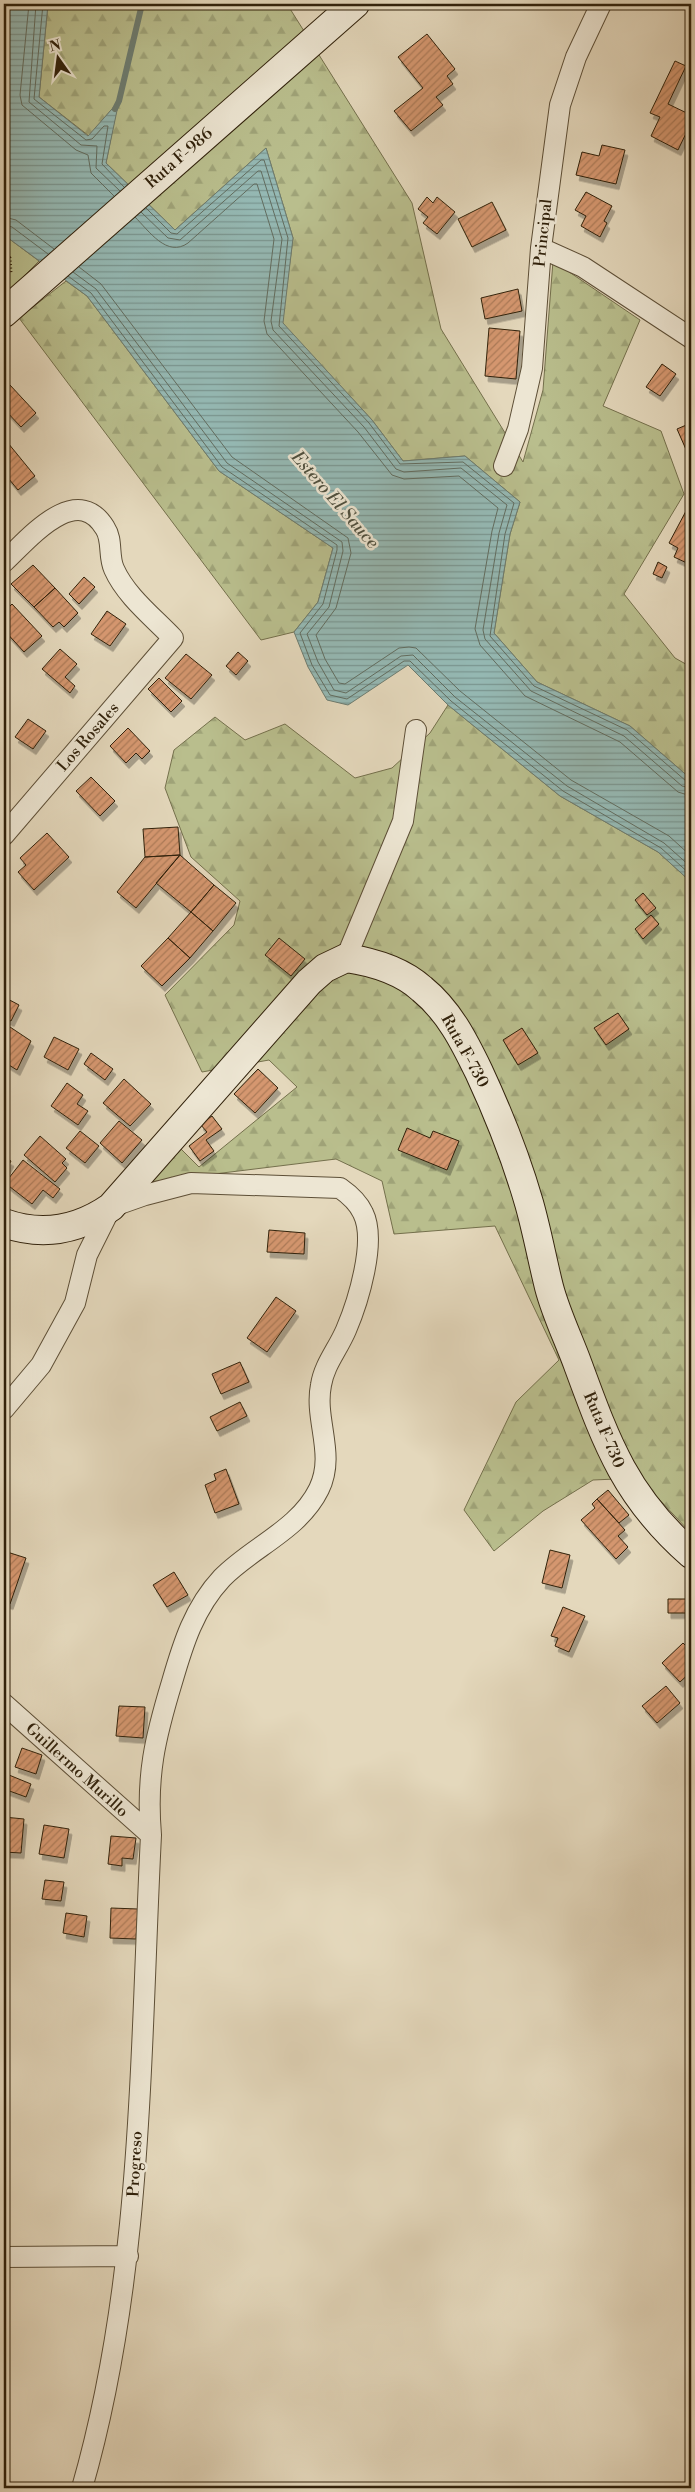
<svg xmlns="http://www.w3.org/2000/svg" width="695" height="2492" font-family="'Libre Bodoni',serif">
<defs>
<pattern id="forest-firs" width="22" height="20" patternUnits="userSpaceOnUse" patternTransform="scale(1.25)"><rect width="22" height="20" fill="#b9be8d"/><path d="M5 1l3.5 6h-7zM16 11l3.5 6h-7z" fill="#9fa378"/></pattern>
<pattern id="water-rules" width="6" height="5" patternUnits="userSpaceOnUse" patternTransform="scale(1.25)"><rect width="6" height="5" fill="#95b9b4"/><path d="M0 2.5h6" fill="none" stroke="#7a9691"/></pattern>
<pattern id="building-hatch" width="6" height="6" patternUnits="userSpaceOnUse" patternTransform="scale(1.25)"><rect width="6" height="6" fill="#d5976f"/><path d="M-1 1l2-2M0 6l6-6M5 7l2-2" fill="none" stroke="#ad7b59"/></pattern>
<filter id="shadow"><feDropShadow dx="3" dy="5.5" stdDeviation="0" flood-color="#0004"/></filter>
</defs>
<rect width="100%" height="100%" fill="#e4d8bc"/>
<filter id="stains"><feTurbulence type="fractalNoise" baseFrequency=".004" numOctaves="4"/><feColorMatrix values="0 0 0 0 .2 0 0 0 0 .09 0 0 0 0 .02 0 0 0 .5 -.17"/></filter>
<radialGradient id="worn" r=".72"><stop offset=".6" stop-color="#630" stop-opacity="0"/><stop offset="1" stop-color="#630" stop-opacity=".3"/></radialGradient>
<!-- grass -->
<path fill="#b9be8d" stroke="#74704c" d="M4,235l35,26 -35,35z"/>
<!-- forest -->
<path fill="url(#forest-firs)" stroke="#74704c" d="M48,4h239l125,199 29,126 82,133 20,-72 10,-129 87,59 -37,86 58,25 23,63 -60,100 51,64 16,9v112l-61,-53 -93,-44 -43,-49 16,-99 10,-32 -55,-46 -62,5 -31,-41 -90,-97 11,-85 -27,-90 -91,82 -69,-67 12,-61 -29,34 -50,-39z
M66,281l21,15 132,175 114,77 -15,54 -24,30 -33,8 -242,-322z
M448,705l112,91 98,56 33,30 -1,650 -51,-54 -46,2 -50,31 -49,40 -30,-41 52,-108 43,-42 -64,-134 -101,8 -12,-53 -46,-22 -195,24 36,-38 22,22 98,-80 -28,-27 -67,12 -37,-77 69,-70 6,-24 -49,-44 -26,-69 9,-38 41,-33 30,23 40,-16 70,54 37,-10 38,-35z"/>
<!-- water -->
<path fill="url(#water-rules)" stroke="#6d7c70" d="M4,4h44l-9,93 49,39 31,-35 -13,62 69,67 91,-82 27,90 -10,85 89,97 31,41 62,-5 55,46 -10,32 -16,99 43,49 93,44 61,53v103l-33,-30 -98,-56 -112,-91 -40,-40 -60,40 -21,-5 -19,-33 -14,-35 24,-30 15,-54 -114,-77 -132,-175 -83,-61z"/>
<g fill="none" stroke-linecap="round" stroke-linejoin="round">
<!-- shore -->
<path stroke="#626d60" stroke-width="1" d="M29,4l-9,91 2,10 54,45 12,5 3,18 23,23
M36,4l-7,98 52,43 16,1 -1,22 24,23
M43,4l-9,95 52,41 6,-1 12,-13h4l-6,38 22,23
M146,208l25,25 6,1 84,-74h3l24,78 -9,88 90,97 31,41 63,-2 51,41 -9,31 -15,102 44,50 93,44 59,51 5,1
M141,212l27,26 12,2 78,-69h3l21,68 -11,82 2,9 91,97 32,42 8,3 57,-4 46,37 -8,28 -16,97 2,9 46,52 93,45 58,50 9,2
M4,217l12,3 38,29
M135,217c14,14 32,41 53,26l66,-59h3l17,55 -10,82 3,13 91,98 34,43 12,4 55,-3 39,32 -6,23 -17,98 5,16 45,51 95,46 58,50 13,4
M4,225l8,2 36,27
M79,267l22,17 131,173 116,81 3,15 -15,55 -20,27 9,24 14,24 6,1 54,-36 10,-1 7,1 44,43 111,89 98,56 22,20
M73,272l23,17 131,174 115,79 1,9 -14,56 -22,27 11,28 16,28 12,3 55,-37 12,-1 42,42 112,89 97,57 27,24
M68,276l23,17 131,174 115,78v5l-14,54 -23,29 12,32 18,30 17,4 57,-38h6l41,40 112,90 98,57 30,27"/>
<!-- stream -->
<path stroke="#6d7c70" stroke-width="6" d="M115,109l4,-8 23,-97"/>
</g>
<!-- building -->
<path fill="url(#building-hatch)" stroke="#30210b" filter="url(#shadow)" d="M427,34l28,35 -8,7 6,8 -17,13 7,8 -32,26 -17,-20 29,-23 -25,-31z
M675,61l11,5 -18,38 23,11v8l-13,27 -27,-14 9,-19 -10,-4z
M602,145l23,5 -9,34 -40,-9 6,-23 17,4z
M586,192l26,14 -8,15 3,2 -7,14 -19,-11 5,-10 -11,-6z
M427,197l6,6 4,-6 18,15 -18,22 -14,-11 5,-6 -10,-8z
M492,202l14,28 -34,17 -14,-28z
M518,289l4,22 -37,8 -4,-21z
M489,328l31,3 -4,48 -31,-3z
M662,364l14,10 -16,22 -14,-9z
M10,385l26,28 -15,14 -17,-18v-18z
M691,423v30l-3,1 -11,-25z
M8,443l27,33 -17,14 -14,-17v-27z
M686,511l5,2 -2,51 -15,-7 4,-9 -9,-5z
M658,562l9,5 -5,11 -9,-4z
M33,565l22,23 -21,19 -23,-23z
M84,577l11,10 -16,17 -10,-10z
M55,588l23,25 -14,14 -5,-5 -6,5 -19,-20z
M12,604l30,32 -18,16 -20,-22v-8l4,-4 -4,-6z
M107,611l19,13 -16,22 -19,-12z
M60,649l17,15 -12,13 10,9 -5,7 -28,-24z
M238,652l10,9 -12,14 -10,-9z
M186,654l26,21 -21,24 -26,-21z
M159,678l23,23 -11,11 -23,-23z
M28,719l18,12 -13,18 -18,-12z
M128,728l22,23 -8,8 -6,-6 -10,10 -16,-17z
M91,777l24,24 -15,15 -24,-25z
M178,827l2,28 -35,2 -2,-28z
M47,833l22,24 -35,33 -16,-18 8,-7 -6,-7z
M180,855l34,30 -23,27 -35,-29z
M180,855l-44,53 -19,-16 28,-35z
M214,885l22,18 -23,28 -22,-19z
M643,893l13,15 -9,7 -12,-15z
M191,912l22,19 -23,27 -22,-20z
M651,915l8,9 -16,15 -8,-10z
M168,938l22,20 -28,28 -21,-20z
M279,938l26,21 -14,17 -26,-21z
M4,997l15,8 -8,16 -7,-3z
M618,1013l11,16 -23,16 -12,-17z
M4,1023l27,18 -14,29 -13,-8z
M522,1028l16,25 -20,12 -15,-25z
M54,1037l25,12 -11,21 -24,-13z
M91,1053l22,16 -8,11 -21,-16z
M258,1069l20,19 -23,25 -21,-19z
M124,1079l27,25 -21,22 -27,-23z
M67,1083l16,12 -6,9 11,7 -10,14 -27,-19z
M212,1116l10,13 -16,11 8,11 -14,10 -11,-15 18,-14 -7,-8z
M119,1121l23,19 -20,23 -22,-20z
M407,1128l23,10 3,-7 26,10 -12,29 -49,-20z
M80,1131l19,15 -14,17 -19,-15z
M40,1136l26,23 -4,4 5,5 -12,14 -31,-27z
M4,1157l7,4 -7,13z
M23,1160l37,29 -7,9 -10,-8 -11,14 -27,-21z
M269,1230l36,3 -1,21 -37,-2z
M276,1297l20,14 -29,41 -20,-14z
M240,1362l9,20 -28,12 -9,-20z
M240,1402l7,14 -30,15 -7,-14z
M226,1469l13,35 -24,9 -10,-28 11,-5 -2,-6z
M608,1490l21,25 -10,8 -22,-24z
M597,1499l28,31 -7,6 10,11 -12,12 -35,-39 14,-12 -3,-4z
M550,1550l20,5 -8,33 -20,-5z
M4,1551l22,7 -16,46 -6,-2z
M174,1572l14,23 -21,12 -14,-22z
M668,1599h20v14h-20z
M563,1607l22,9 -16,36 -14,-6 3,-8 -7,-2z
M683,1643l4,4 4,-4v29l-11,10 -18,-19z
M666,1686l14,17 -23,20 -15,-17z
M119,1706l26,1 -2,31 -27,-2z
M22,1748l20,7 -6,19 -21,-7z
M9,1775l22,9 -5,13 -22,-8z
M4,1817l20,2 -3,34 -17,-1z
M44,1825l25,4 -5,29 -25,-4z
M111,1836l25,2 -3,21 -11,-1v8l-14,-2z
M45,1880l19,2 -3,19 -19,-2z
M111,1908l27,1 -2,30 -26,-1z
M66,1913l21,3 -3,21 -21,-4z"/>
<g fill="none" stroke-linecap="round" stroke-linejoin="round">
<!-- street casing -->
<g stroke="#5d4f37" stroke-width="22">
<path id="street" d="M541,248l42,19 108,71
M504,466l14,-37 14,-61 9,-120 19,-143 16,-48 25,-53
M4,562c23,-21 72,-82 101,-34 8,12 3,28 9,41 12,27 39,48 59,69l-169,197
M346,958l57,-137 13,-91
M4,1409l37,-44 34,-62 12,-48 24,-48 34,-12 46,-12 149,5c10,7 18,14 23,25 14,28 -5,89 -17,117 -8,19 -22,35 -25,55 -7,35 15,69 -2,104 -20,41 -67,58 -97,89 -28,30 -39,66 -50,104 -17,56 -26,94 -21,153 -11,218 -8,441 -69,653
M4,1704l147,131
M4,2257l124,-1"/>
</g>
<!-- secondary casing -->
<g stroke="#30210b" stroke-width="30">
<path id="secondary" d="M4,313l351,-309
M4,1223c39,14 74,7 107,-16l198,-225 16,-14 21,-10c27,4 55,12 76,31 27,22 42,52 57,83 20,43 37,86 50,131 8,28 13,56 20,84 7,27 20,53 29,78 29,79 48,132 113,189"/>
</g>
<!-- path -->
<path stroke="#30210b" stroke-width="3" stroke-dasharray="1 2.5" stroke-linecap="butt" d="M4,253l6,5 1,16"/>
<!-- street -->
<use href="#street" stroke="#ede6d3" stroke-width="20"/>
<!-- secondary -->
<use href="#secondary" stroke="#ede6d3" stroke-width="28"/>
</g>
<g text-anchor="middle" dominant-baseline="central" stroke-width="5" stroke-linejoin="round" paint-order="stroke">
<!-- street labels -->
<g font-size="16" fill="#30210b" stroke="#ede6d3">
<text transform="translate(179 158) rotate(-41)">Ruta F-986</text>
<text transform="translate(543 233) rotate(-84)">Principal</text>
<text transform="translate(88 737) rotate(-49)">Los Rosales</text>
<text transform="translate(465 1051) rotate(61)">Ruta F-730</text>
<text transform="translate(604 1430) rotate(67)">Ruta F-730</text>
<text transform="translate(77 1770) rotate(42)">Guillermo Murillo</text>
<text transform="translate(135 2164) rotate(-87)">Progreso</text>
</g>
<!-- water labels -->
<g font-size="18" font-style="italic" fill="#4e4f3e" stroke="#ede6d3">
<text transform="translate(335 500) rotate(49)">Estero El Sauce</text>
</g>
</g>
<!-- margin -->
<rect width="695" height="2492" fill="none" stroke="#e4d8bc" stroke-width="20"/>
<rect x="5" y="5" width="685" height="2482" fill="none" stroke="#30210b" stroke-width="2.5"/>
<rect x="10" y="10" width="675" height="2472" fill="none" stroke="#30210b"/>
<!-- north arrow -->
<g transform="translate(58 58) rotate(346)" stroke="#ede6d3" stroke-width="4" paint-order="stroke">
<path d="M0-4L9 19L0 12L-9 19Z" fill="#30210b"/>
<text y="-8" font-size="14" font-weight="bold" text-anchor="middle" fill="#30210b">N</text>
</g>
<rect width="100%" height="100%" filter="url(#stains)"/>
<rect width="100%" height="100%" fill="url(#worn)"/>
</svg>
